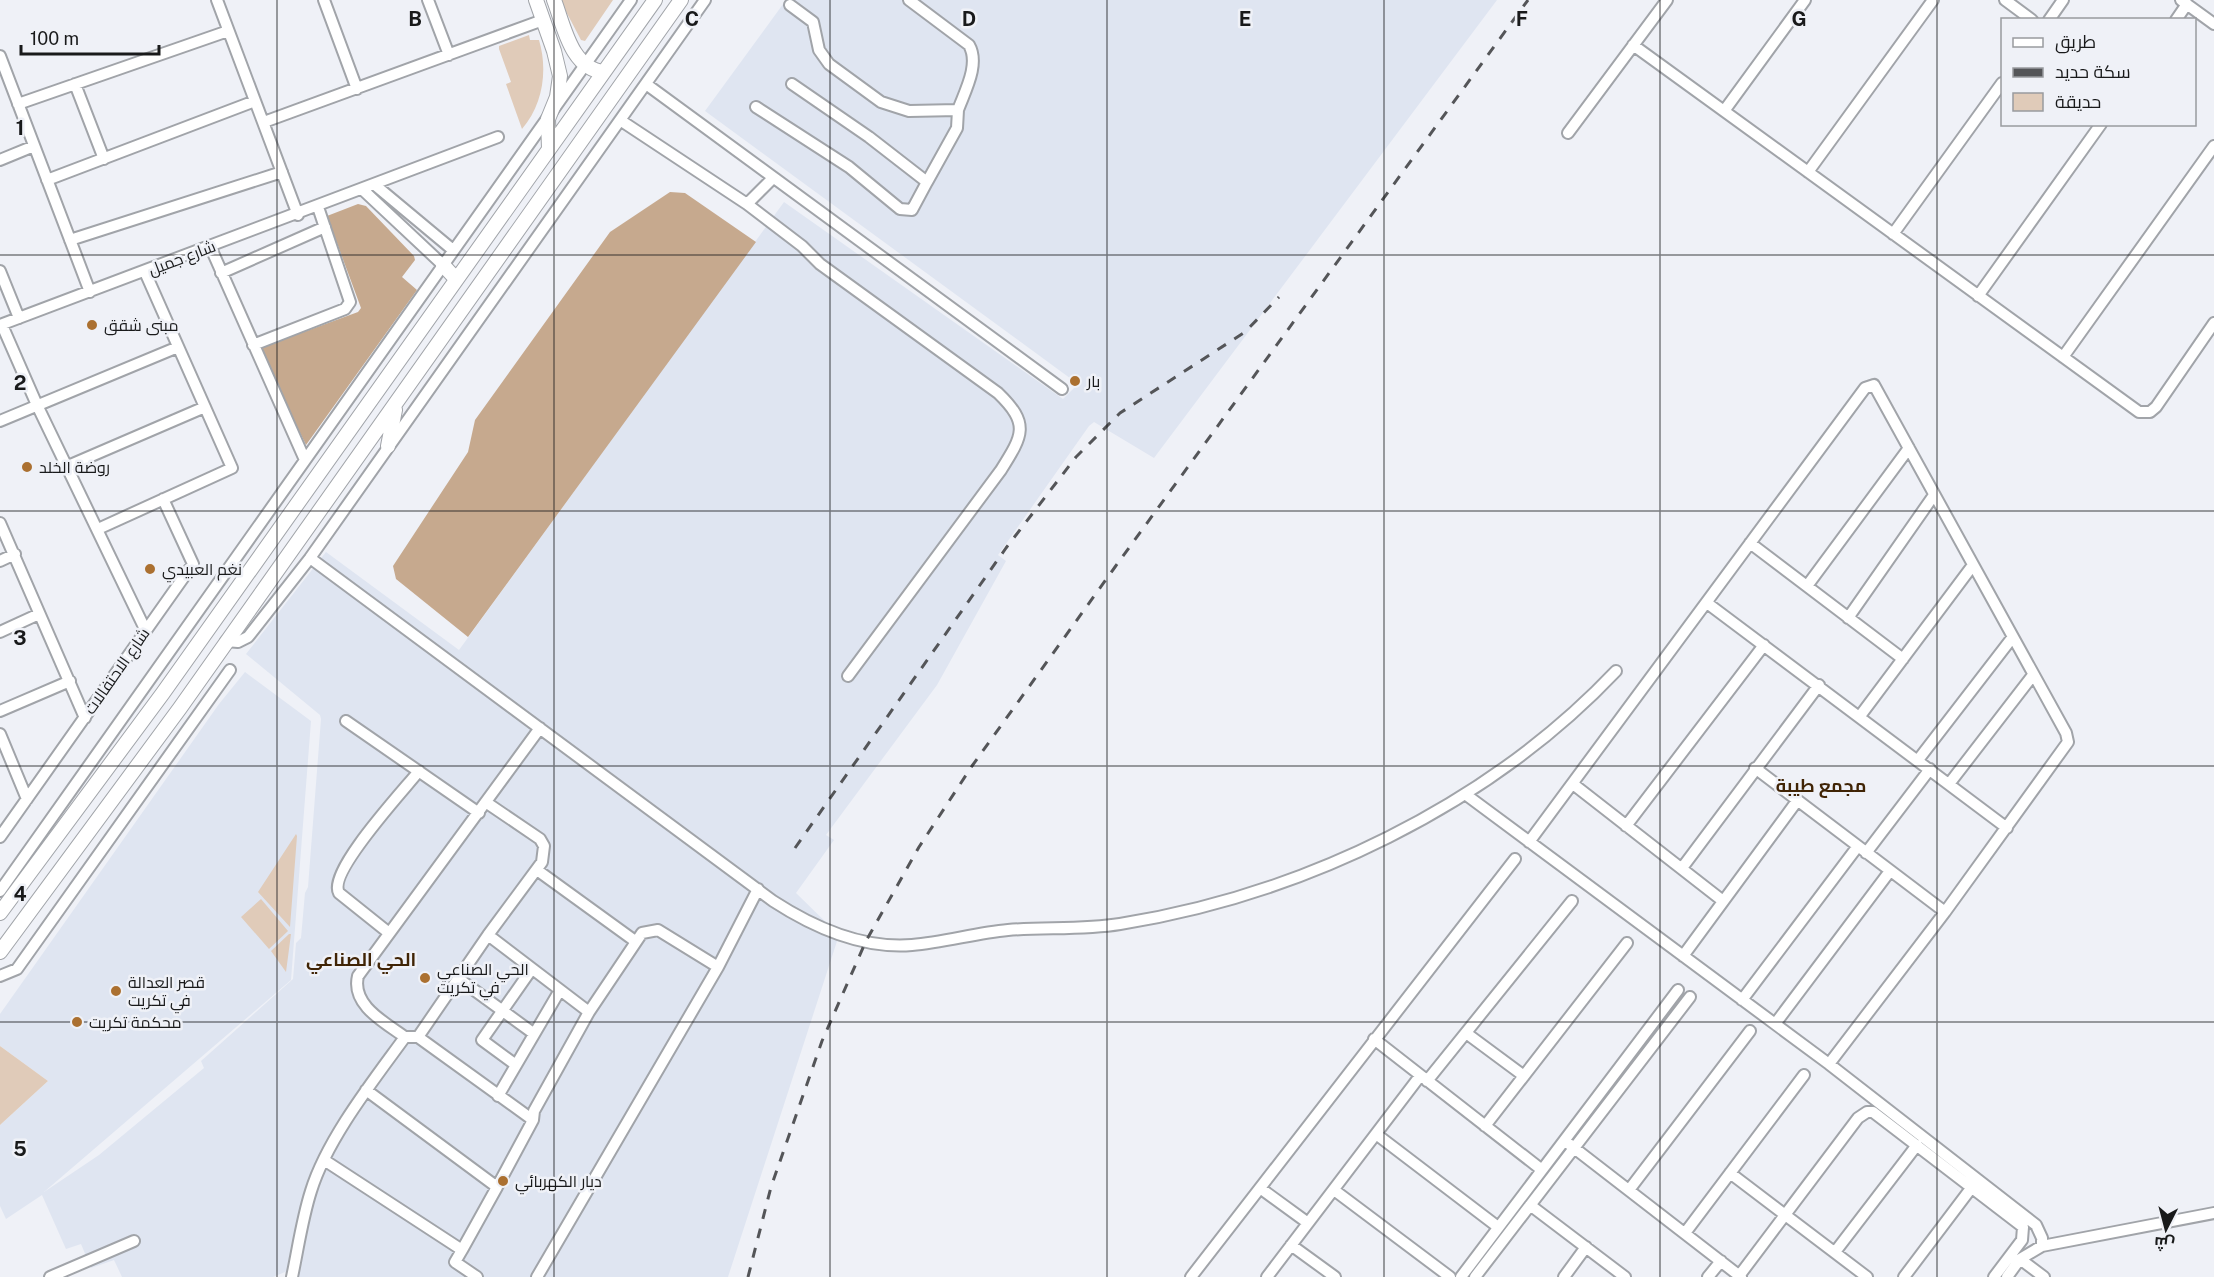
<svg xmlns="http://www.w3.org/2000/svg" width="2214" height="1277" font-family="'Public Sans',Cairo,sans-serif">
<rect width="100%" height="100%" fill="#eff1f7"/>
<!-- built -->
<path fill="#dfe5f1" d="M786,0h711l-343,458 -60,-36 -5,4 -91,129 8,6 -69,124 -111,150 8,5 -38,53 43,42 -111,342h-440l-3,-5 -12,5h-151l-8,-17 -23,8 -10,-24 -15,5 -24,-54 -36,24 -6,-13v-81l48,-44 -48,-35v-32l219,-310 26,-32 66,49 -20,259 -247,212 55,-37 105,-87 -3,-7 92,-82 3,-36 5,-5 4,-45 3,-6 13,-168 -1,-4 -74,-61 80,-102 133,98 325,-448 279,197 15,-15 -373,-273z"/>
<!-- green -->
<path fill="#e0cbb9" d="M560,0h53l-28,41 -4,-1z
M529,35l1,5h9c9,30 4,65 -17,89l-16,-45 5,-2 -12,-33v-3z
M296,834l1,2 -7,91 -32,-35z
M261,899l27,32 -19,18 -28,-32z
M289,934h2l-5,38 -15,-21z
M0,1046l48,35 -48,44z"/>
<!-- forest -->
<path fill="#c6a98e" d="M670,192l15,1 71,49 -288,395 -72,-58 -3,-13 75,-114 7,-32 135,-188z
M358,204l8,2 48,50 1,4 -13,17 15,13 -111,155 -46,-94 3,-4 95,-35 3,-4 -34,-92z"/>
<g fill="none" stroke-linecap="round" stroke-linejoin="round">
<!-- minor casing -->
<g stroke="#a1a4a9" stroke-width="14">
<path id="minor" d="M217,0l81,215
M324,0l33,89
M428,0l21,55
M2005,0l27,20
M2181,0l33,24
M790,5l23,17 6,28 10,14 52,38 28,9 49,-1c7,-19 22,-46 11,-65l-60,-45
M2049,20l14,-20
M2176,20l11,-16
M1633,45l506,367h11l6,-5 58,-84
M0,56l90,236
M75,84l29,75
M646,84l416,305
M792,84l77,53 58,45 30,-54 1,-18
M18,104l210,-73
M756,107l93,60 51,42 12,1 15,-28
M1724,111l81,-111
M620,120l127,84
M264,122l279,-102
M1568,133l99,-133
M0,160l34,-14
M1808,172l125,-172
M773,178l-26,26 55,42 18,18 178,129c32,31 25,42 3,77l-153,206
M47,180l208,-79
M375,185l78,65
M363,190l80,75
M1893,234l109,-151
M70,240l212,-68
M210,246l95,214
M0,271l19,47
M221,273l104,-46
M1978,296l123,-172
M0,325l498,-188
M2,325l35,80 108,224
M253,345l92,-36 5,-7 -32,-95
M2063,357l151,-211
M0,421l178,-74
M68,466l137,-59
M0,523l85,195
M98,529l134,-61 -87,-196
M1750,543l153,116
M310,558l463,343c40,26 90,48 139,44 33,-3 64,-12 96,-15 38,-3 75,0 112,-6 182,-29 368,-118 496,-253
M0,561l15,-7
M1807,586l102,-138
M1707,603l300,225
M1848,618l86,-123
M0,632l39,-18
M226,641l12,1 10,-5 62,-79 395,-558
M0,711l70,-30
M1860,716l113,-151
M346,721l133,92
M0,734l27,65
M1918,760l94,-122
M1755,768l190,144
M1573,784l150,117
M1949,784l84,-109
M1465,794l364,270 207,161 6,13v8
M1626,826l138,-181
M0,837l193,-273 -30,-65
M1529,842l336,-454 9,-3 192,348 2,9 -123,170 -116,152
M1866,853l64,-84
M1682,868l137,-183
M537,870l98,71
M0,891l631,-891
M389,933l-50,-40c-12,-21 65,-103 80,-122
M488,935l101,77
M1683,956l114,-155
M0,976l17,-7 213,-299
M459,979l74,54
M1742,1000l116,-154
M1775,1024l115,-153
M1466,1033l58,43
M405,1037c-21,-15 -54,-32 -47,-61l182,-248
M418,1037l115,83
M1374,1039l168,131
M516,1065l-34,-25 49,-70
M1427,1081l145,-180
M366,1090l131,97 36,-67 1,-9 55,-99 53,-79 16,-3 60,37
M498,1096l62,-106
M1485,1126l142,-183
M1376,1134l122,93
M1569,1144l172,133
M324,1160l138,90 -7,12 22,15
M1730,1173l137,104
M1260,1188l48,35
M1334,1190l116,87
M1629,1190l121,-159
M1530,1205l95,72
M1685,1233l119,-158
M1291,1245l44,32
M462,1250l35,-63
M1835,1252l82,-107
M2020,1259l24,18
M1739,1276l119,-158 9,-6h6l150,115 -1,13 -28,37
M50,1277l84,-36
M292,1277c6,-28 10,-58 19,-86 16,-52 62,-110 94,-154h13l70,-102 54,-73 2,-16 -4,-7 -53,-36
M537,1277l181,-310 40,-78
M1191,1277l324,-418
M1267,1277l153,-201
M1461,1277l217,-287
M1475,1277l215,-280
M1564,1277l22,-30
M1708,1277l13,-16
M1904,1277l68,-90
M2007,1277l13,-18 22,-13 172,-33"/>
</g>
<!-- secondary casing -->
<g stroke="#a1a4a9" stroke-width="16">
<path id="secondary" d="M536,0l18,51 6,25 -3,21 -9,22 1,30
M554,0c10,26 17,69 50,72
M443,265l13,14
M388,446l7,-36
M0,913l163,-220 492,-693
M0,952l180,-244 501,-708"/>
</g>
<!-- minor -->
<use href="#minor" stroke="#fff" stroke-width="10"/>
<!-- secondary -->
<use href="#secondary" stroke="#fff" stroke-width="14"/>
<!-- rail -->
<path stroke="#545558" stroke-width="3" stroke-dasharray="10 10" stroke-linecap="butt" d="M795,848l211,-300 70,-91 44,-44 125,-81 34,-35
M748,1277l23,-90 51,-146 44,-100 53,-94 53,-81 143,-199 413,-567"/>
</g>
<!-- grid -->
<path fill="none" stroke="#191a1b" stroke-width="1.5" stroke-opacity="0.55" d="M277,0v1277M554,0v1277M830,0v1277M1107,0v1277M1384,0v1277M1660,0v1277M1937,0v1277M0,255h2214M0,511h2214M0,766h2214M0,1022h2214"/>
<!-- markers -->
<g fill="#ab7030" stroke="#eff1f7" stroke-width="2">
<circle cx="92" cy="325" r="6"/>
<circle cx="1075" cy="381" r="6"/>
<circle cx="27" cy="467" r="6"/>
<circle cx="150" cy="569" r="6"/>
<circle cx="425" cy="978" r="6"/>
<circle cx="116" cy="991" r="6"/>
<circle cx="77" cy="1022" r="6"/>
<circle cx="503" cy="1181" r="6"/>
</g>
<g text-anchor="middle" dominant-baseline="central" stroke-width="5" stroke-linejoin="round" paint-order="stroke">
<!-- street labels -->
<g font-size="16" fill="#191a1b" stroke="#eff1f7">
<text transform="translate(182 258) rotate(-21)">شارع جميل</text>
<text transform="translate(117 671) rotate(-55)">شارع الاحتفالات</text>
</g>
<!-- poi labels -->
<g font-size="16" fill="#191a1b" stroke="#eff1f7" text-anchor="start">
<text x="104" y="325">مبنى شقق</text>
<text x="1087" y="381">بار</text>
<text x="39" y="467">روضة الخلد</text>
<text x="162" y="569">نغم العبيدي</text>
<text x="437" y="969">الحي الصناعي<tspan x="437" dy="18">في تكريت</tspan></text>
<text x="128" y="982">قصر العدالة<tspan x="128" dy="18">في تكريت</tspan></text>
<text x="89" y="1022">محكمة تكريت</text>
<text x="515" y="1181">ديار الكهربائي</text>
</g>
<!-- neighbourhood labels -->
<g font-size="18" font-weight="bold" fill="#402405" stroke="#eff1f7">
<text x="1821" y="785">مجمع طيبة</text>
<text x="361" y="959">الحي الصناعي</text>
</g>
</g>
<g font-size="20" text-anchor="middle" font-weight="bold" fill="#191a1b" stroke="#eff1f7" stroke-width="5" stroke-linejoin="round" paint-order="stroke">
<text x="415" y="26">B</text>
<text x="692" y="26">C</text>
<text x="969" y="26">D</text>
<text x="1245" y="26">E</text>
<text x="1522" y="26">F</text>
<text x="1799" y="26">G</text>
<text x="20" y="135">1</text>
<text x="20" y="390">2</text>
<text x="20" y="645">3</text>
<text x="20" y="901">4</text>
<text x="20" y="1156">5</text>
</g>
<!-- legend -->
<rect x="2001" y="18" width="195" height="108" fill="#eff1f7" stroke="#999b9f" stroke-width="1.5"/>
<rect x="2013" y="38" width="30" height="9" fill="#ffffff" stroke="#999b9f" stroke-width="1.5"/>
<text x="2055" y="48" font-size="18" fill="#191a1b">طريق</text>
<rect x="2013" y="68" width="30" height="9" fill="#545558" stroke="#999b9f" stroke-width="1.5"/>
<text x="2055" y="78" font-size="18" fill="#191a1b">سكة حديد</text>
<rect x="2013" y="93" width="30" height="18" fill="#e0cbb9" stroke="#999b9f" stroke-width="1.5"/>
<text x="2055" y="108" font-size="18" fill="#191a1b">حديقة</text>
<!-- north arrow -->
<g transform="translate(2166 1229) rotate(186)" stroke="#eff1f7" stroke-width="4.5" paint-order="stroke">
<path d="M0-4.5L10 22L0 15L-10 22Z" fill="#191a1b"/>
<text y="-9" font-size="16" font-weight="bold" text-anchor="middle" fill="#191a1b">ش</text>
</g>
<!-- scale -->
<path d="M21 45v9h138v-9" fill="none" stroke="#191a1b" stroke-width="3"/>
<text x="30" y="45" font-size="18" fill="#191a1b" stroke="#eff1f7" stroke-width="4.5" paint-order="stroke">100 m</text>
</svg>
